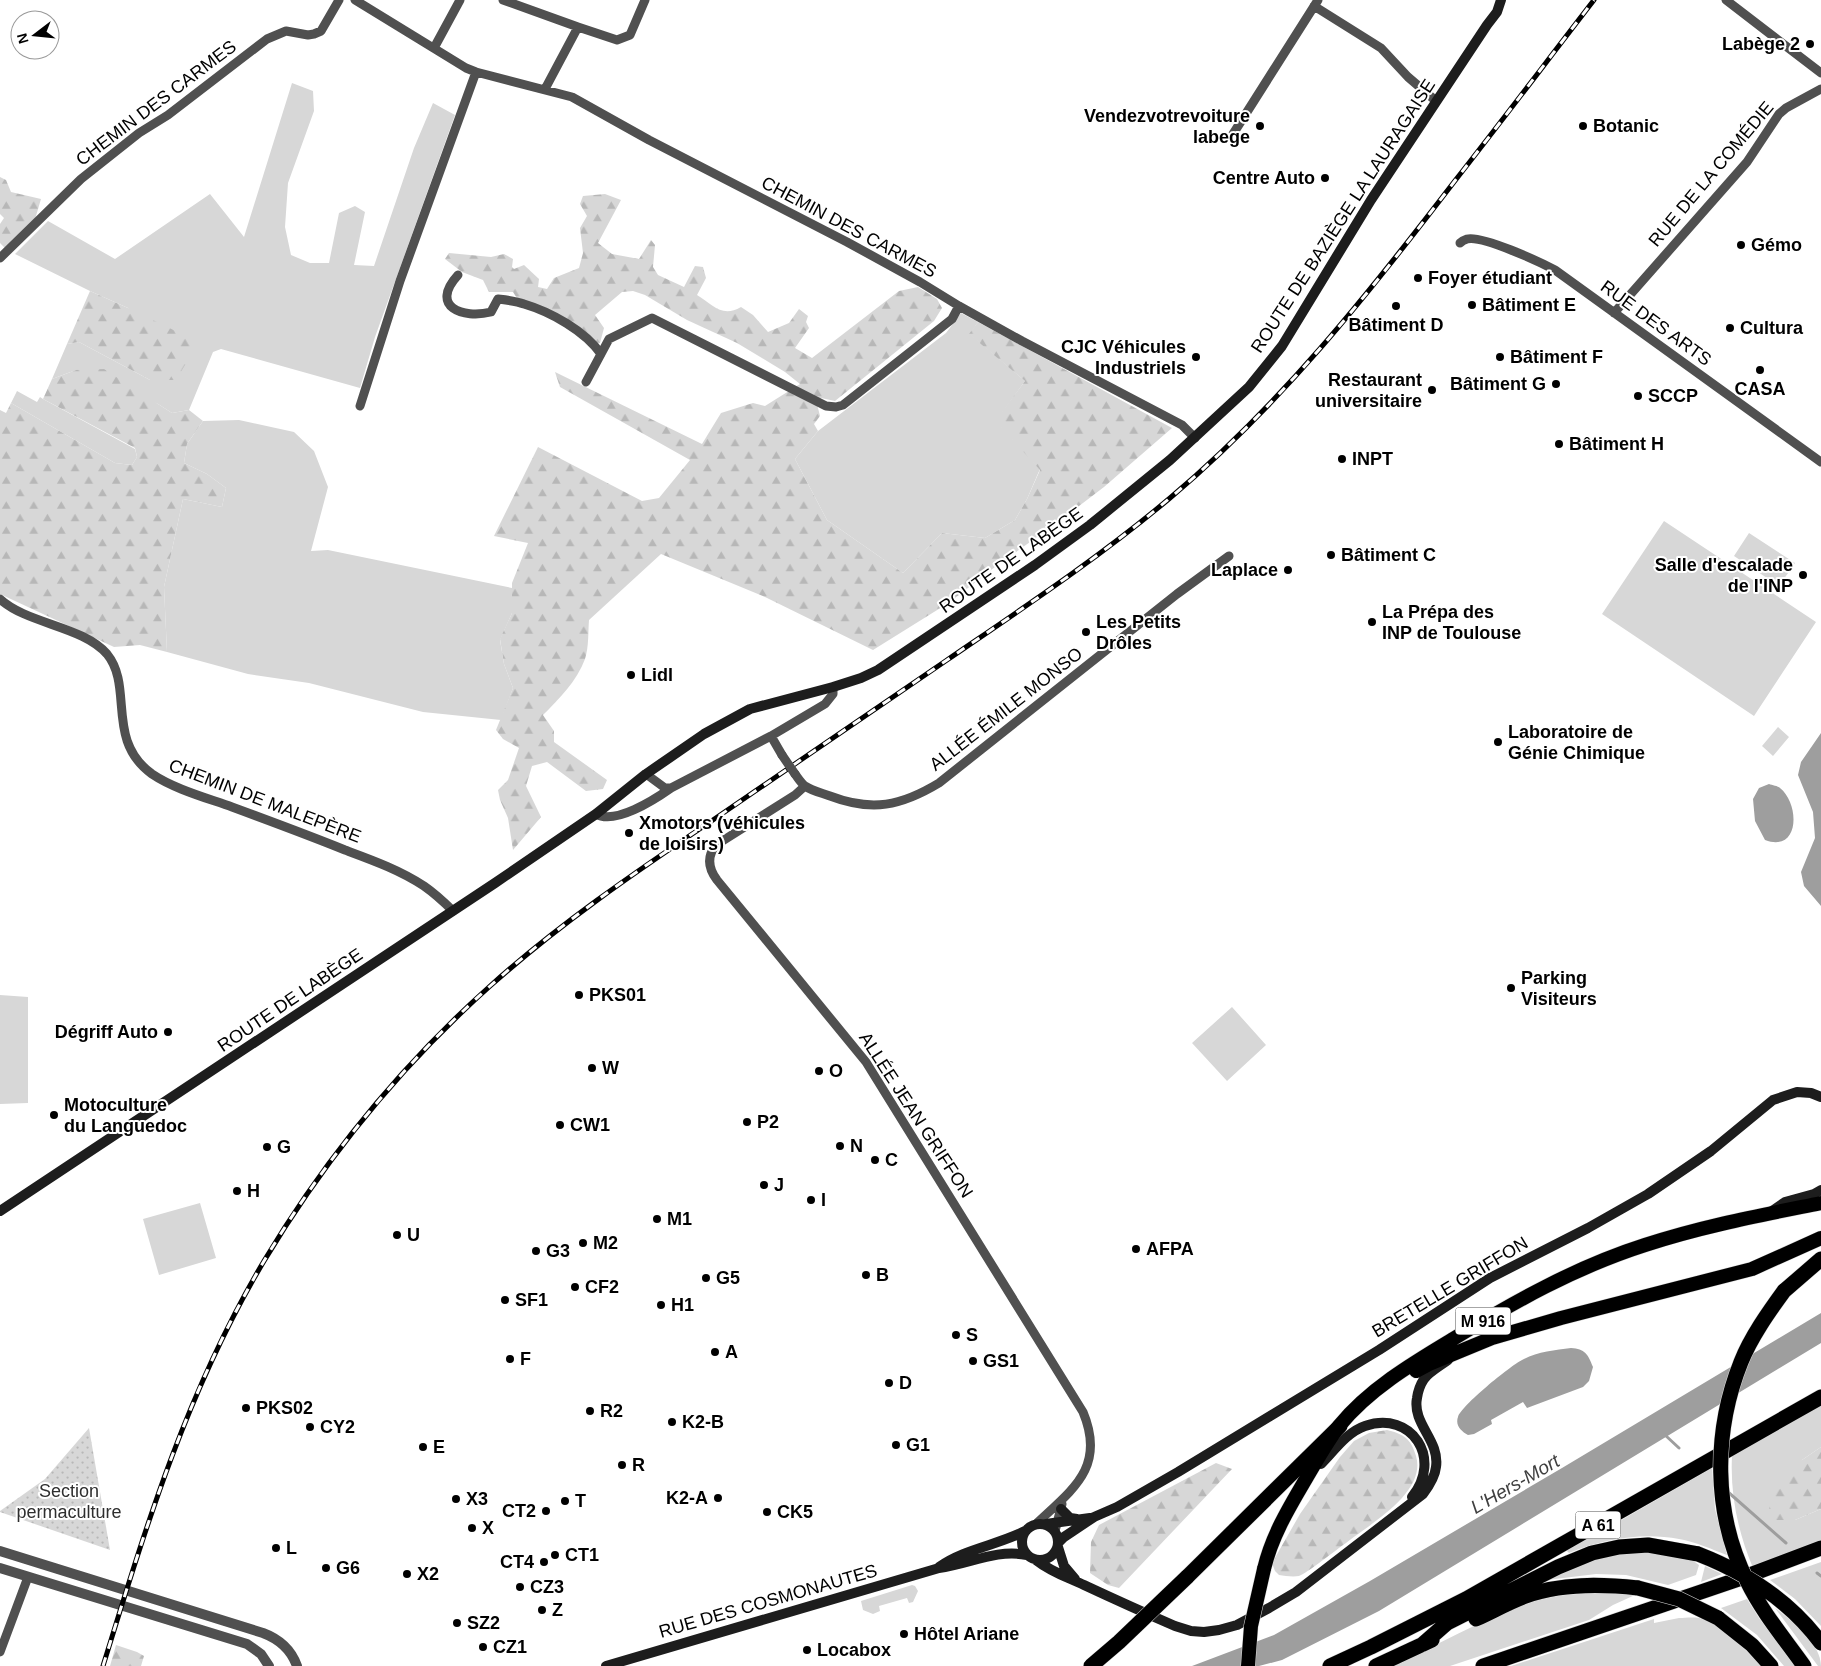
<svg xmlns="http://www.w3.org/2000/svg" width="1821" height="1666" font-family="Arial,sans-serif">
<defs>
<pattern id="forest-firs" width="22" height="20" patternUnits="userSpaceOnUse" patternTransform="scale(1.25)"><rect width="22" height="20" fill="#d7d7d7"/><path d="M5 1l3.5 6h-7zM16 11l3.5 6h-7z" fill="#b7b7b7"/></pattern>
<pattern id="park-dots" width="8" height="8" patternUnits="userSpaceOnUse" patternTransform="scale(1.25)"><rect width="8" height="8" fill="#d7d7d7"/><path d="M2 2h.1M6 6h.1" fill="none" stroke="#b7b7b7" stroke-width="1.8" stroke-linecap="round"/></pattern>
</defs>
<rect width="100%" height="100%" fill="#fff"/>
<!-- grass -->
<path fill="#d7d7d7" d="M292,83l21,8 1,20 -26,72 -3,44 6,28 19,8h19l10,-50 16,-7 10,6 -11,53 20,1 40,-118 19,-45 22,12 -80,222 -15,51 -139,-39 -8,3 -24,58 -17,3 -14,-9 -82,-34 -24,9 15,-35 12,-2 71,38h26l-48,-72 -38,-17 -75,-37 33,-33 67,38 95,-65 34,43z
M961,313l17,9 -8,12 55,47 -29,40 44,48 -13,30 -12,21 -30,18 -43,-5 -39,40 -76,-53 -32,-61 23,-28 128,-98z
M17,391l20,11 3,-5 3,2 92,50 2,8 -5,8 -17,-2 -104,-60z
M239,420l55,12 20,19 14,36 -17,64 17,-1 184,38v25l-12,27 4,24 9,24 -12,32 -78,-8 -114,-29 -61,-9 -81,-22 -3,-65 19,-88 39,8 4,-19 -19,-14 -23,-11 3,-19 16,-23z
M1664,521l152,101 -62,94 -152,-102z
M1749,533l46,30 -16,23 -45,-30z
M1778,727l11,10 -16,19 -11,-10z
M0,995l28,2v106l-28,1z
M1232,1007l34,38 -39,36 -35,-38z
M200,1203l16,55 -57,17 -16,-56z
M1821,1404v43l-19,13 -7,60 26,-11v33l-68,26c-15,-36 -23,-73 -21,-112z
M1712,1468l3,41 12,46c-16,-6 -31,-13 -48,-16 -36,-7 -76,0 -110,14l-3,-3 45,-24z
M1645,1550l43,7 11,8 -3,10 -28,10 -42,-10 -30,-1 -49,6 31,-16 23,-8z
M1821,1562v64l-26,-27 -25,-19z
M1705,1566l17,8 -21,8z
M912,1585l3,1 3,5 -5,11 -4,1 -2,-5 -28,8 1,5 -7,3 -10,-4 -2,-9z
M1611,1592l24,3 -22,10 -24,15 -139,46h-57c48,-23 96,-51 146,-66 23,-6 49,-7 72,-8z
M1747,1599l12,19 36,48h-11l-27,-31 -36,-27z
M1775,1608c17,13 46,35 46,58h-3z
M1679,1618c6,0 13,-1 20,0 21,4 48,33 62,48h-250l143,-47v4z"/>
<!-- forest -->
<path fill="url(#forest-firs)" d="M0,177l6,3 5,12 30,7 -8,27 -28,22 -5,-5v-19l4,-6 -4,-4z
M605,194l16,6 -23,43 14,11 27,5 12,-19 4,5 -2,22 5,8 26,12 11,-21 8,1 3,11 -9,17c16,10 25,23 44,12l12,8 15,17 21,-9 10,-14 9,7 -2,6 3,6 -14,20 17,10 87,-67 19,-4 19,12 5,9 -8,13 -99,80 -14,-3 -4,6 3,12 -6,8 4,7 -23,28 32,61 76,53 39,-40 43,5 30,-18 12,-21 13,-29 -45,-49 30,-40 -56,-47 9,-12 194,106 -68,59 -46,35 -67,48 -41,32 -77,48 -108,-53 -104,-43 -72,66c-1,12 0,27 -4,39 -8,22 -26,40 -42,56l11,16v11l53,38 -4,9 -17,2 -39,-29 -15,4 -6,20 15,31 -28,33 -5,-32 -8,-18 -2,-10 10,-10 11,-32 -16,-9 -7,-9 17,-42 -9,-24 -4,-25 12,-26v-30l16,-40 -34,-7 44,-89 104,54 17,-3 31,-38 -130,-73 -5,-15 147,72 19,-31 32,-10 12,3 35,-22 -15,-12 -48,-29 -50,-23 -42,-25 -12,-4 -11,1 -27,23 9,13 -4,15 -14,-2 -27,-20 -37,-15 -9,-14h-24l-6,-12 -21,-8 -17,-13 4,-6 42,4 13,-3 9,5 -1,8 2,2 10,-4 15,14 -1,8 9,2 7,-11 25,-10 4,-15 -3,-25 7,-12 -7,-12 3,-8z
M90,291l38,17 62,30 5,10 -19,32h-26l-71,-38 -12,2z
M104,369l68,44 17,-3 14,11 -16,23 -3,19 23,11 19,14 -4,19 -39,-8 -19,88 3,65 -27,-7 -26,2 -114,-53v-184l6,3 5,-10 104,60 17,2 5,-8 -2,-9 -92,-49 9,-20 24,-9z
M1387,1430c16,4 24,8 29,26 11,36 -46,68 -70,87 -9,6 -40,31 -47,33 -6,1 -14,0 -20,-1l-4,-4 -3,-8 28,-49 40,-57 14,-16 15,-8z
M1821,1447v62l-26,11h-20l-6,-11 7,-21 26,-28z
M1216,1463l16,6 -113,119 -11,-3 -18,-12 1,-31 8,-17z
M116,1645l21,7 7,4 -3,10h-31z"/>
<!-- park -->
<path fill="url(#park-dots)" d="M89,1428l21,122 -110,-38v-1l45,-32z"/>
<!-- water -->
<path fill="#9e9e9e" d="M1821,733v173l-17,-20 -3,-14 14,-34 -2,-26 -15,-37 3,-13z
M1769,784c3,1 9,2 11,4 20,16 20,65 -15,52l-10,-19 -2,-22 6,-11z
M1821,1313v30l-442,268 -97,49 -23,6h-67l82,-31 96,-54 192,-113z
M1571,1348c14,1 17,6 22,19l-4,14 -6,6 -56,21 -4,-6 -32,18 1,4 -18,10 -6,1c-7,-4 -13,-10 -10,-18 3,-11 52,-51 64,-57 14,-8 33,-10 49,-12z"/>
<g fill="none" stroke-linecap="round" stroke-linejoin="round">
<!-- stream -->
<path stroke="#9e9e9e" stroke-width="3" d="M1665,1435l14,13
M1728,1492l58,51
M1817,1573l4,3"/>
<!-- trunk casing -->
<g stroke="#dbdbdb" stroke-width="15">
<path id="trunk" d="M1416,1371l13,-7 63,-26 69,-20 191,-49 69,-31
M1264,1569c8,-34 26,-63 43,-92 10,-17 20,-35 32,-51 30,-37 74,-63 114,-87 61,-37 123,-72 192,-94 58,-19 117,-30 176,-42"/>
</g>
<!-- motorway casing -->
<g stroke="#dbdbdb" stroke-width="16">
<path id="motorway" d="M1784,1291l37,-32
M1187,1577l153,-151
M1718,1618l34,27 19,21
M1476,1619c16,-7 33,-17 50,-23 35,-13 75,-12 112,-8
M1423,1644l24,-21 111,-56 34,-14 27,-6 29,-2 50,9
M1330,1666l41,-19 95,-48 355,-202
M1376,1666l56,-26
M1483,1666l256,-87 82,-31"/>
</g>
<!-- minor -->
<path stroke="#505050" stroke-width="9" d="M355,0l111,68 10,4 96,25 77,43 198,102 73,40 39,24 63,35 160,84 13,13
M503,0l75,27
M1726,0l95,73
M1314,6l67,42 27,29 28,24
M434,48l26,-48
M545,89l33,-62 39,13 13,-5 15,-35
M1233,134l85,-134
M1460,243c2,-2 4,-3 7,-4 15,-4 73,23 88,31l266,192
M0,258l81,-79 58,-46 29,-18 99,-76 19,-8 22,4 6,-1 7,-3 18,-31
M458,275c-29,32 5,44 33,37l7,-13c8,1 18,2 26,5 27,8 61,27 77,50
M1614,313l133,-151 32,-48 7,-6 35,-19
M586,382l23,-43 43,-21 174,88 10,1 7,-2 109,-86 7,-13
M360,406l40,-125 76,-209
M0,599c27,25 83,27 107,55 27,33 -2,86 45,120 22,15 55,24 80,33 38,14 76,28 113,43 27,10 55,20 79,36 10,7 20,16 29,25
M771,736l11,19
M646,774l19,14h6
M795,774c3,4 6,9 10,12 7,5 17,7 25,10 42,16 71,10 109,-13l238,-189 52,-38
M805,786l-10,9 -79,50c-9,11 -8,23 1,35l149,182 217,350c23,55 -10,77 -46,111
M596,814c19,11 58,-14 75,-26l100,-52 54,-32 8,-10v-7
M1055,1531l7,-27
M0,1652l28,-75"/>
<!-- tertiary -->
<path stroke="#505050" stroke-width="10" d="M0,1551l263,82c16,6 28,16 34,33
M0,1568l247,76 14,10 8,12"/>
<!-- secondary -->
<path stroke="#1d1d1d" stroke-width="10" d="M0,1211l495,-328 101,-69 50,-40 58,-40 46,-25 83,-22 28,-9 17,-8 157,-105 55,-40 80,-65 79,-73 33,-41 89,-146 116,-175 10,-13 4,-12
M1772,1211l13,-9 29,-8 7,-4
M1321,1464c13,-13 26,-32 44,-38 47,-16 78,33 47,71
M1061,1509l9,9 7,1
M1022 1542a18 18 0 1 1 36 0a18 18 0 1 1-36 0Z
M1046,1524l44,-6
M1058,1543l6,-6 30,-20 23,-10 61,-35 201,-122 111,-72 98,-50 60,-34 63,-43 62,-51 24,-8 14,1 10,4
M1058,1547l6,19 11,13
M1036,1560c15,12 31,17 48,25 30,14 61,28 91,41l16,5 13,1 15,-2 18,-5 32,-17 27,-16 127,-98c6,-8 12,-17 13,-27 4,-27 -24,-43 -19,-69 1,-7 3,-13 7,-19 5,-7 16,-13 24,-19
M939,1567c25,-18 59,-22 86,-36
M606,1666l333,-98c31,-4 56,-19 88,-13"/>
<!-- trunk -->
<use href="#trunk" stroke="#000" stroke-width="14"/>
<!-- motorway -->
<use href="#motorway" stroke="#000" stroke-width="15"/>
<!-- rail casing -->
<g stroke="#000" stroke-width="5">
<path id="rail" d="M103,1666c44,-143 84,-275 161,-405 61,-102 137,-195 225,-274 69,-62 145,-114 221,-165 79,-54 158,-108 237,-162 76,-52 153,-103 223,-162 111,-94 196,-201 284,-316 47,-60 93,-121 140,-182"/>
</g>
<!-- rail -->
<use href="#rail" stroke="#fff" stroke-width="3" stroke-dasharray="9" stroke-linecap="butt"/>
<!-- trunk-bridge casing -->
<g stroke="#dbdbdb" stroke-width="15" stroke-linecap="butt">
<path id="trunk-bridge" d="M1248,1666l3,-40 13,-57"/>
</g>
<!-- motorway-bridge casing -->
<g stroke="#dbdbdb" stroke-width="16" stroke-linecap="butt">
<path id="motorway-bridge" d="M1784,1291c-16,22 -33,46 -43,71 -28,70 -28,151 6,219 15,31 37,57 57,85
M1698,1554c49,19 91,46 123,89
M1638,1588l41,11 39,19
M1091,1666l28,-24 68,-65"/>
</g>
<!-- minor-bridge -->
<path stroke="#505050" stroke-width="9" d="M782,755l13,19"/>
<!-- trunk-bridge -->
<use href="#trunk-bridge" stroke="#000" stroke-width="14"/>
<!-- motorway-bridge -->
<use href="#motorway-bridge" stroke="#000" stroke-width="15"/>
</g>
<!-- markers -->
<g fill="#000" stroke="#fff" stroke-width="2">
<circle cx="1810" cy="44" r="5"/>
<circle cx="1260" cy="126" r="5"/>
<circle cx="1583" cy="126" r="5"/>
<circle cx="1325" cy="178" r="5"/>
<circle cx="1741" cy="245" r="5"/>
<circle cx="1418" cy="278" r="5"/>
<circle cx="1472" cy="305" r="5"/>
<circle cx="1396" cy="306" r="5"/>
<circle cx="1730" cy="328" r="5"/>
<circle cx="1196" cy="357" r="5"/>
<circle cx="1500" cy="357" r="5"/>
<circle cx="1760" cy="370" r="5"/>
<circle cx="1556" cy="384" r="5"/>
<circle cx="1432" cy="390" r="5"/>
<circle cx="1638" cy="396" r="5"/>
<circle cx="1559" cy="444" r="5"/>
<circle cx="1342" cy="459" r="5"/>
<circle cx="1331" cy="555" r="5"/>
<circle cx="1288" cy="570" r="5"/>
<circle cx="1803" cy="575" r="5"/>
<circle cx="1372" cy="622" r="5"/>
<circle cx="1086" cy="632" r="5"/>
<circle cx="631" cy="675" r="5"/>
<circle cx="1498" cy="742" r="5"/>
<circle cx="629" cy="833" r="5"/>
<circle cx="1511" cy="988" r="5"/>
<circle cx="579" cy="995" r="5"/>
<circle cx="168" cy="1032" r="5"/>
<circle cx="592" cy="1068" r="5"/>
<circle cx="819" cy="1071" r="5"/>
<circle cx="54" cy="1115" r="5"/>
<circle cx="747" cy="1122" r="5"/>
<circle cx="560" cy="1125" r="5"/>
<circle cx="840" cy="1146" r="5"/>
<circle cx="267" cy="1147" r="5"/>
<circle cx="875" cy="1160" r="5"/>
<circle cx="764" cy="1185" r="5"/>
<circle cx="237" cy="1191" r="5"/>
<circle cx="811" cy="1200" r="5"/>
<circle cx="657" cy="1219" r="5"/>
<circle cx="397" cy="1235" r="5"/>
<circle cx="583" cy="1243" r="5"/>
<circle cx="1136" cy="1249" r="5"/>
<circle cx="536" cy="1251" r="5"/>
<circle cx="866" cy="1275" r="5"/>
<circle cx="706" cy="1278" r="5"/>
<circle cx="575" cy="1287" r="5"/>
<circle cx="505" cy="1300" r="5"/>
<circle cx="661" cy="1305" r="5"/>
<circle cx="956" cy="1335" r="5"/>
<circle cx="715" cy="1352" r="5"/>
<circle cx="510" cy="1359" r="5"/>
<circle cx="973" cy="1361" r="5"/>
<circle cx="889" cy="1383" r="5"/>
<circle cx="246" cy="1408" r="5"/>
<circle cx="590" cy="1411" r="5"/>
<circle cx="672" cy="1422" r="5"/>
<circle cx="310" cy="1427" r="5"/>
<circle cx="896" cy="1445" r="5"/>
<circle cx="423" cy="1447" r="5"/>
<circle cx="622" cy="1465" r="5"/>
<circle cx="718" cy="1498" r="5"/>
<circle cx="456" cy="1499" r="5"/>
<circle cx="565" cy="1501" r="5"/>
<circle cx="546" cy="1511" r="5"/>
<circle cx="767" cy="1512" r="5"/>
<circle cx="472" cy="1528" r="5"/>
<circle cx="276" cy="1548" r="5"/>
<circle cx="555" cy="1555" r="5"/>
<circle cx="544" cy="1562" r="5"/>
<circle cx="326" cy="1568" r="5"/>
<circle cx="407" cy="1574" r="5"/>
<circle cx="520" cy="1587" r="5"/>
<circle cx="542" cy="1610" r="5"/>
<circle cx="457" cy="1623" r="5"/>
<circle cx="904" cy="1634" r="5"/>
<circle cx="483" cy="1647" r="5"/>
<circle cx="807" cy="1650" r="5"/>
</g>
<g text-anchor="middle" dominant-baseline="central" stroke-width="4" stroke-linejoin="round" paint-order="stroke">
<!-- shield labels -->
<g fill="#fff" stroke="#4c4c4c" stroke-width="1">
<rect x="1455.5" y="1307.5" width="55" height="27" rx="4"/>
<rect x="1575.5" y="1511.5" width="45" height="27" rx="4"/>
</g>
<g font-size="16" font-weight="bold" fill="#000">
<text x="1483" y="1321">M 916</text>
<text x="1598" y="1525">A 61</text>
</g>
<!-- poi labels -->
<g font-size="18" font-weight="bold" fill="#000" stroke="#fff" text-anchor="start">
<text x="1800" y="44" text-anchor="end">Labège 2</text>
<text x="1250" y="116" text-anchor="end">Vendezvotrevoiture<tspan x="1250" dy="21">labege</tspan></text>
<text x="1593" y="126">Botanic</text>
<text x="1315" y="178" text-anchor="end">Centre Auto</text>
<text x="1751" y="245">Gémo</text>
<text x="1428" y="278">Foyer étudiant</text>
<text x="1482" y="305">Bâtiment E</text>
<text x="1396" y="325" text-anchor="middle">Bâtiment D</text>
<text x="1740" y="328">Cultura</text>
<text x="1186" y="347" text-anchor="end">CJC Véhicules<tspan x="1186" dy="21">Industriels</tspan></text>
<text x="1510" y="357">Bâtiment F</text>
<text x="1422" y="380" text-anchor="end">Restaurant<tspan x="1422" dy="21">universitaire</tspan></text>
<text x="1546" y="384" text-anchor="end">Bâtiment G</text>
<text x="1760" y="389" text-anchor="middle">CASA</text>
<text x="1648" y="396">SCCP</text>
<text x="1569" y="444">Bâtiment H</text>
<text x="1352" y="459">INPT</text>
<text x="1341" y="555">Bâtiment C</text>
<text x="1793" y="565" text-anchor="end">Salle d'escalade<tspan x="1793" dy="21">de l'INP</tspan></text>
<text x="1278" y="570" text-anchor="end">Laplace</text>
<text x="1382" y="612">La Prépa des<tspan x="1382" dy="21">INP de Toulouse</tspan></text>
<text x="1096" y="622">Les Petits<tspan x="1096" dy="21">Drôles</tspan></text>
<text x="641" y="675">Lidl</text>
<text x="1508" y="732">Laboratoire de<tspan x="1508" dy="21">Génie Chimique</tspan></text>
<text x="639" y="823">Xmotors (véhicules<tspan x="639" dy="21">de loisirs)</tspan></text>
<text x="1521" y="978">Parking<tspan x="1521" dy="21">Visiteurs</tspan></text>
<text x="589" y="995">PKS01</text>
<text x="158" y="1032" text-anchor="end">Dégriff Auto</text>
<text x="602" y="1068">W</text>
<text x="829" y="1071">O</text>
<text x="64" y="1105">Motoculture<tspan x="64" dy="21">du Languedoc</tspan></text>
<text x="757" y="1122">P2</text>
<text x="570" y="1125">CW1</text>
<text x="850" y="1146">N</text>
<text x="277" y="1147">G</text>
<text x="885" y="1160">C</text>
<text x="774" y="1185">J</text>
<text x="247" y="1191">H</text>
<text x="821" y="1200">I</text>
<text x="667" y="1219">M1</text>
<text x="407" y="1235">U</text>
<text x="593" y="1243">M2</text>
<text x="1146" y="1249">AFPA</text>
<text x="546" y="1251">G3</text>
<text x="876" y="1275">B</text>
<text x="716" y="1278">G5</text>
<text x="585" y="1287">CF2</text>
<text x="515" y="1300">SF1</text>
<text x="671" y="1305">H1</text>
<text x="966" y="1335">S</text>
<text x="725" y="1352">A</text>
<text x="520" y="1359">F</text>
<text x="983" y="1361">GS1</text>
<text x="899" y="1383">D</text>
<text x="256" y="1408">PKS02</text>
<text x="600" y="1411">R2</text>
<text x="682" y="1422">K2-B</text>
<text x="320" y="1427">CY2</text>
<text x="906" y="1445">G1</text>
<text x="433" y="1447">E</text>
<text x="632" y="1465">R</text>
<text x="708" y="1498" text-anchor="end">K2-A</text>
<text x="466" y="1499">X3</text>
<text x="575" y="1501">T</text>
<text x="536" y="1511" text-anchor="end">CT2</text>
<text x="777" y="1512">CK5</text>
<text x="482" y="1528">X</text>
<text x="286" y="1548">L</text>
<text x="565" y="1555">CT1</text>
<text x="534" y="1562" text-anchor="end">CT4</text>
<text x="336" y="1568">G6</text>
<text x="417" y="1574">X2</text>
<text x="530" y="1587">CZ3</text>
<text x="552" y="1610">Z</text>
<text x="467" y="1623">SZ2</text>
<text x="914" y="1634">Hôtel Ariane</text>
<text x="493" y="1647">CZ1</text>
<text x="817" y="1650">Locabox</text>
</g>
<!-- street labels -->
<g font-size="18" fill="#000" stroke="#fff">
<text transform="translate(156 103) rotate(-37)">CHEMIN DES CARMES</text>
<text transform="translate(1711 174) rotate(-50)">RUE DE LA COMÉDIE</text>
<text transform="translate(1343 216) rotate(-57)">ROUTE DE BAZIÈGE LA LAURAGAISE</text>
<text transform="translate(849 227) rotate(28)">CHEMIN DES CARMES</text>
<text transform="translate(1656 323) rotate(36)">RUE DES ARTS</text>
<text transform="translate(1011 560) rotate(-35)">ROUTE DE LABÈGE</text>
<text transform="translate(1006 709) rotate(-38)">ALLÉE ÉMILE MONSO</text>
<text transform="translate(265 801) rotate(21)">CHEMIN DE MALEPÈRE</text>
<text transform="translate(290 1000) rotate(-34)">ROUTE DE LABÈGE</text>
<text transform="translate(916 1115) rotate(57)">ALLÉE JEAN GRIFFON</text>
<text transform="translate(1450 1287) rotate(-31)">BRETELLE GRIFFON</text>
<text transform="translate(768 1601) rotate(-16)">RUE DES COSMONAUTES</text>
</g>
<!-- park labels -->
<g font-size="18" fill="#2e2e2e" stroke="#fff">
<text x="69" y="1491">Section<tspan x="69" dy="21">permaculture</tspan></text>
</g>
<!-- water labels -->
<g font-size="19" font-style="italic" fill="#3f3f3f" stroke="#fff">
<text transform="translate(1515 1484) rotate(-30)">L'Hers-Mort</text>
</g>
</g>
<!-- north arrow -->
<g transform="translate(35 35) rotate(254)"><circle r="24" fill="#ffffff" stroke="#999999"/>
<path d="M0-4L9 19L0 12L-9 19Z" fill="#000000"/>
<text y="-8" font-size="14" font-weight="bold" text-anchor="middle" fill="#000000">N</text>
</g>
</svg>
